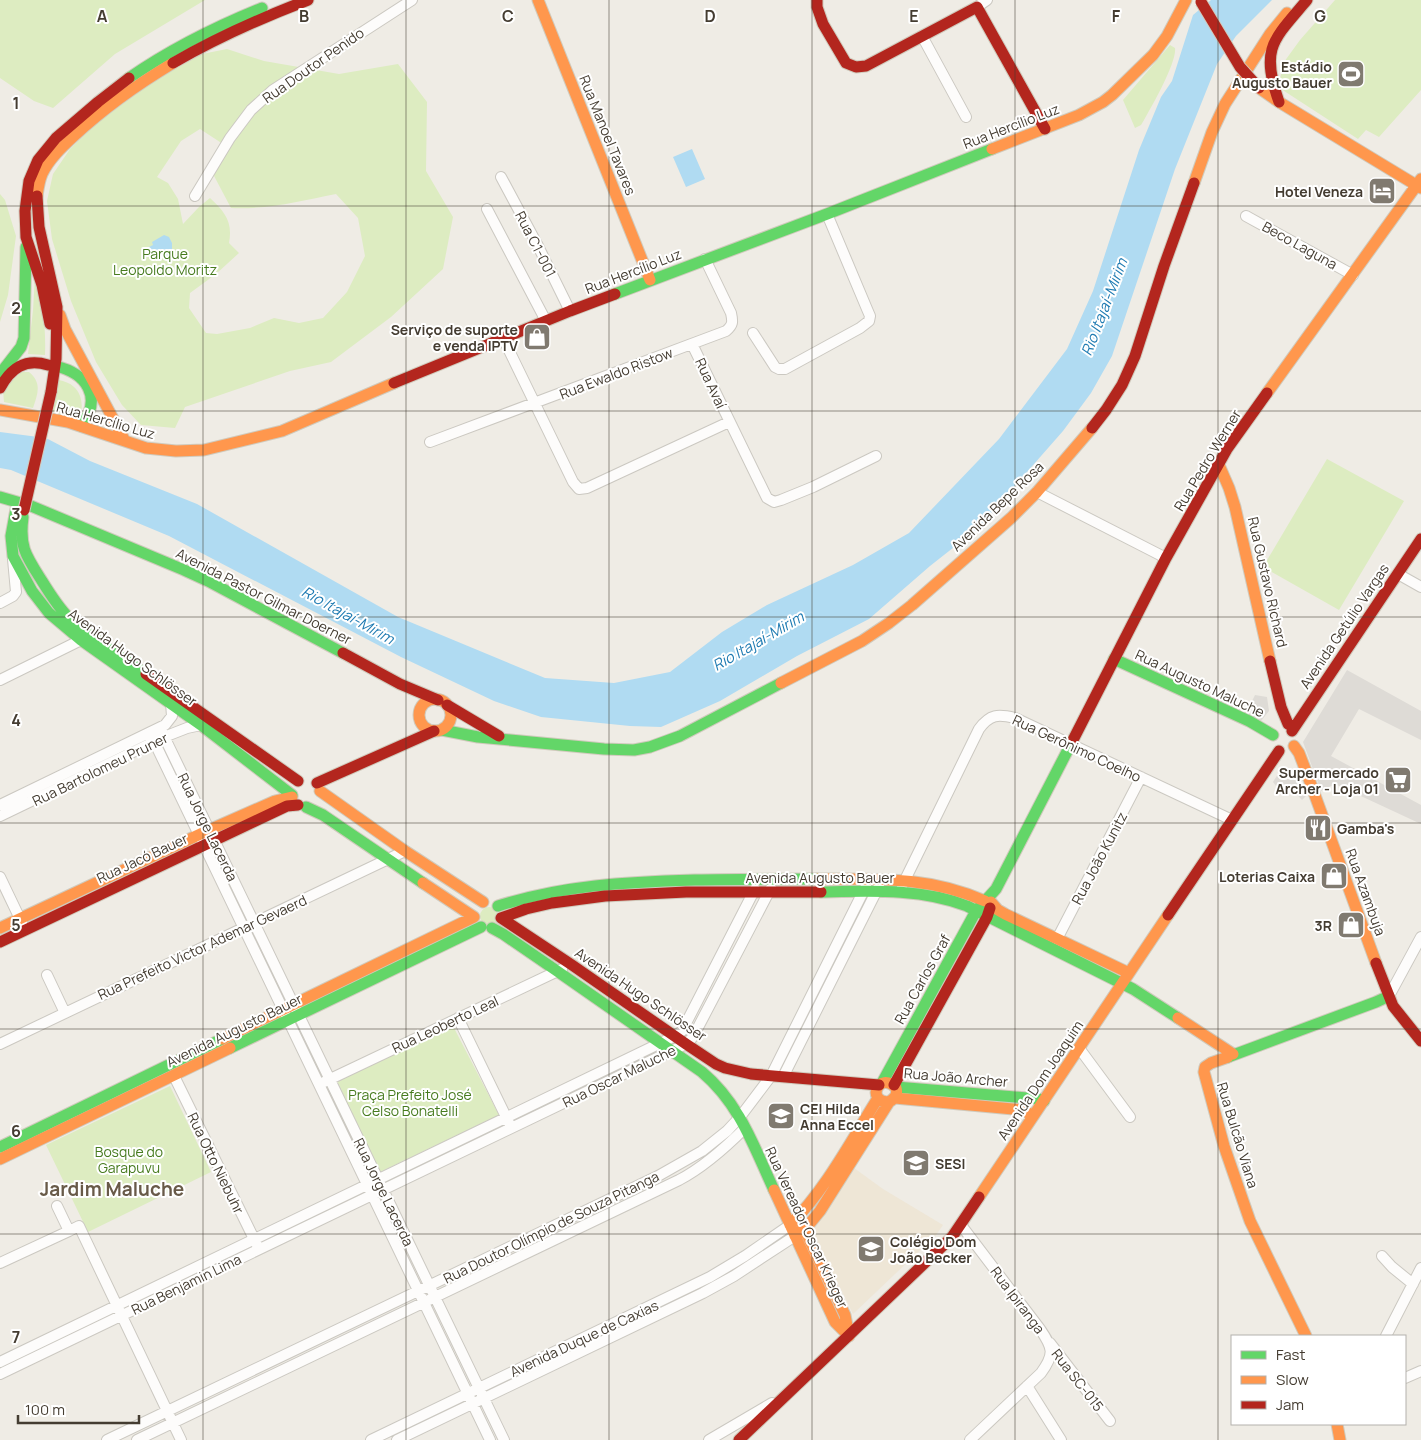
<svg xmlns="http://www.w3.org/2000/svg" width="1421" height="1440" font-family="Manrope,sans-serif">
<rect width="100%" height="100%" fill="#efece5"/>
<!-- education -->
<path fill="#eee6d6" d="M854,1168l29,21 60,36 -7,10 -83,79 -42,-86z"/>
<!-- green -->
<path fill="#ddecc1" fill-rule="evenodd" d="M0,0h205l-90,54 -62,54 -19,-7 -34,-23z
M1335,0h86v90l-42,47 -13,-7 -8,9 -80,-52 6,-25 16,-22z
M1170,45l5,3c2,14 -23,58 -31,72l-3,5 -6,3 -12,-28z
M227,49l37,12 75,13 59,-10 29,38 -1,69 27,46 -10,52 -52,48 -60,45 -41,9 -105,36 -10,21 -34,-3 -19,-20 -26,-43 -25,-61 -19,-62 -5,-38 6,-27 17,-25 27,-26 55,-41 50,-28zM200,129l23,15 -10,30 18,34c35,2 70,-7 105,-14l22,24 7,38 -18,36 -24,26 -24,5 -25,-5 -24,10 -33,6 -11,-1 -17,-25 1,-15 26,-19 23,-21 -10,-10c4,-21 -4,-31 -19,-45l-11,9 -16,17 -5,-25 -10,-16 -11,-6 24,-36z
M0,194l5,6 11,36 -8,59 -8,27z
M35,276c8,27 11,51 10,79l-17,-1 5,-44z
M21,372h8c13,11 9,21 4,36l-29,-6 -1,-12z
M59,380c5,1 11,3 15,7 8,7 10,21 5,30l-5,1 -22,-7z
M1327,459l77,42 -65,109 -76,-43z
M480 916a9 9 0 1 1 18 0a9 9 0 1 1-18 0Z
M453,1026l46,89 -119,57 -43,-91z
M170,1086l41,86 -123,60 -42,-87z"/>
<!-- parking -->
<path fill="#dedbd6" d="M1347,670l74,41v29l-62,-31 -28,47 90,49v19l-86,-40 -14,7 -18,-49z
M1255,695l12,2 2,14 -8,10 -16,-6z
M1283,766l17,13 7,16 -5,5 -14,-15 -7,7 -8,-10z"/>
<!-- water -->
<path fill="#b0dbf2" d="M1211,0h61l-36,36 -19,28 -42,105 -63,187 -21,37 -28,38 -86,98 -47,37 -61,53 -72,37 -77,45 -59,26 -31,-1 -89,-9 -47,-16 -93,-44 -232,-121 -158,-66 -11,-2v-36l46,6 44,23 107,43 201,113 147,61 69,5 56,-11 52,-40 45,-27 86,-40 56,-32 90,-94 68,-90 26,-58 46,-141 22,-53 11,-16 21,-66z
M692,149l13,30 -19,8 -13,-30z
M164,235l5,2 3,6v10l-5,3 -21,-3 3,-6 4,-2 -1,-3z"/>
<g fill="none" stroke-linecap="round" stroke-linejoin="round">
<!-- street casing -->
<g stroke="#cbc8c1" stroke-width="12">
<path id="street" d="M977,7l10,-7
M922,36l44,81
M501,177l36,67 33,67
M195,196l35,-58 21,-28 22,-20 139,-90
M487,209l59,112
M1246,216l107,59
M753,333l22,34 4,2h6l75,-41 9,-7 1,-5 -3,-7 -40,-95
M503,338l70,144 6,7 8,-1 142,-66
M692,344l75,154 7,4 7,-2 32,-13 63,-31
M430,442l296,-111c7,-6 7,-9 5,-18l-26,-54
M1037,492l129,66
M1398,574l23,13
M0,603l13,-7 3,-4 -3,-33
M0,680l81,-40
M160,728l344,712
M150,733l340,707
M0,805l165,-80 7,-9 -1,-13
M0,816l164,-79 23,-9 14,-3
M0,877l22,46
M902,886l77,-157c11,-15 19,-15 36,-11l217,102
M1057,939l84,-162
M47,975l18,38
M1389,996l32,-59
M458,1018l51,105
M0,1044l405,-193
M1079,1048l51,69
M174,1076l83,169
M783,1077l96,-191
M324,1082l238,-113
M57,1206l12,25 10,-5 102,214
M961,1225l79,104c13,19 15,25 1,44l-71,67
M1382,1256l10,11 21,17
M0,1263l69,-32
M1386,1336l35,-68
M1050,1343l60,78
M0,1362l675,-326 7,-5 73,-142
M0,1374l686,-330 7,-7 78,-149
M1405,1378l16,-7
M1027,1386l34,54
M107,1440l551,-264 44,-25 25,-20 13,-14 31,-41 95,-190
M137,1440l542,-260c25,-13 46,-32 66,-52
M371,1440l339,-163 35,-21 45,-31
M397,1440l306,-147 31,-17 61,-40
M709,1440l63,-37"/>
</g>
<!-- fast casing -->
<g stroke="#d0cabc" stroke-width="13">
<path id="fast" d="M129,78c42,-29 86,-51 133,-70
M615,294l212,-80 165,-65
M55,366c32,7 48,32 26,60
M0,374l21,-27 3,-9 2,-91
M0,497l31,9 153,64 24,11 135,72
M16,509l-5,27 2,20 19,35 17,22 32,27 120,85 91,70
M23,517c-4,30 3,39 19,64 8,13 16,26 27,37 23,21 51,38 77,56
M1114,659l135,62 24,14
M442,730l36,7 126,12 30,1 16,-3 30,-11 101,-53
M306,807l17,8 100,68
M821,892c48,-1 100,-4 146,14l166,83 45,29
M498,906c66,-21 128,-24 197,-26 41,-1 82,-1 122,-1
M492,928l11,6 54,37 145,101c38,32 52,75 72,118
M230,1048l251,-121
M1228,1057l148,-55 13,-6
M882,1083l94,-172 20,-22 77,-149
M896,1087l143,12 5,2
M0,1147l222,-108"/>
</g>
<!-- slow casing -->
<g stroke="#d0cabc" stroke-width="13">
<path id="slow" d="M538,0l112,280
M1259,88l20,14 142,86
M992,149l87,-34 24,-13 9,-7 41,-40 14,-19 19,-36
M1194,183l18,-51 13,-28 45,-70 17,-21
M37,196c1,-7 2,-15 5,-22 7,-15 20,-27 32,-38 30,-28 64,-52 99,-73
M60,315l5,14 60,112
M1267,393l154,-214
M0,410l68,12 78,26 30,3 28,-1 78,-19 112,-48
M1219,465l10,23 6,19 35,154
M781,683l81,-42 27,-18 23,-18 99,-87 26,-26 55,-64
M419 715a16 16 0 1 1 32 0a16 16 0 1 1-32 0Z
M1294,746l5,7 10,26 67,184
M320,791l85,60 78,51
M817,879c60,0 112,-3 168,22
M991,902l7,8 7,4 124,59
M0,928l209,-98 66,-29 17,-4
M1178,1018l55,36
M222,1039l252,-122 -51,-34
M1228,1057l-17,6 -6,4 -1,5 20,74 26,75 56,115
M895,1098l128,12 10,6
M0,1159l230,-111
M774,1190l61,132 14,14
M979,1197l189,-282
M801,1222l44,93 4,21
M790,1225c36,-36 61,-84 88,-127
M795,1236l16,-14 9,-11 69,-109c6,-4 9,-7 7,-14 -17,-18 -31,14 -7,14
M1337,1424l3,16"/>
</g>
<!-- jam casing -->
<g stroke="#d0cabc" stroke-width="13">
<path id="jam" d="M817,0v7l6,17 23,39 10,4 10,-1 111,-59 68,122
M173,63c43,-25 88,-45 135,-63
M1279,102c-19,-54 -6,-62 28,-102
M37,196l2,31 18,80 -1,52 -5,33
M50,324l-8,-39 -16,-48 -1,-26 4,-30 9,-21 18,-22 42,-36 31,-24
M394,383l176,-72 45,-17
M0,388c11,-20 25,-30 48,-23
M1092,428l14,-18 16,-25 13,-29 29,-90 30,-83
M343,653l57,31 38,16
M1270,661l11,46 7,17 4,2 4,-1
M146,674l152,107
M447,705l52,31
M1292,731l129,-192
M1073,740l93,-182 61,-109 40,-56
M317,783l117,-52
M1168,915l111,-164
M501,918l25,-9 26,-6 53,-7 81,-4h135
M501,918l71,47 114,79 30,20 9,4 26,6 128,11
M0,942l287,-136 11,-1
M1376,963l17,43 28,35
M894,1085l93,-168 3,-9
M739,1440l213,-203 27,-40"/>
</g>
<!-- street -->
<use href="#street" stroke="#fdfcfb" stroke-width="10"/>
<!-- fast -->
<use href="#fast" stroke="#63d668" stroke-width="11"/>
<!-- slow -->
<use href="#slow" stroke="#ff974d" stroke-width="11"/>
<!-- jam -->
<use href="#jam" stroke="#b3261e" stroke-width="11"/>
<!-- jam-bridge casing -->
<g stroke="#d0cabc" stroke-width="13" stroke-linecap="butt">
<path id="jam-bridge" d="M1201,2l39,65 19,21
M24,510l27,-118"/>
</g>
<!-- jam-bridge -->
<use href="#jam-bridge" stroke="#b3261e" stroke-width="11"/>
</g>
<!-- grid -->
<path fill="none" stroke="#443c31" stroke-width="1" stroke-opacity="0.55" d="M203,0v1440M406,0v1440M609,0v1440M812,0v1440M1015,0v1440M1218,0v1440M0,206h1421M0,411h1421M0,617h1421M0,823h1421M0,1029h1421M0,1234h1421"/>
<!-- icons -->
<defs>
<g id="stadium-square" transform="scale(1.4375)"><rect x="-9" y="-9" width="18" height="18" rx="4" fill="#807a70" stroke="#fff"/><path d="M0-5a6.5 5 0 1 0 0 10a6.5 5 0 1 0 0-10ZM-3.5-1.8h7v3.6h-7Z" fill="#fff"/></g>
<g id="hotel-square" transform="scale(1.4375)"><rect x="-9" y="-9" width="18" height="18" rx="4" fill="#807a70" stroke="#fff"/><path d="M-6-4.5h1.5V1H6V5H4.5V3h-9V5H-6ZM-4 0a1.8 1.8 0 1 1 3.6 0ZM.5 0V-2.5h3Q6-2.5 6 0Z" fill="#fff"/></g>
<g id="shop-square" transform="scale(1.4375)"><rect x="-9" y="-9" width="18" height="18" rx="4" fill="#807a70" stroke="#fff"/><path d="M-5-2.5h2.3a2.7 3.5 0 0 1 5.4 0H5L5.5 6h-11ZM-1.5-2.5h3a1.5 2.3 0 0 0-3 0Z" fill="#fff"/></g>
<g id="supermarket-square" transform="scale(1.4375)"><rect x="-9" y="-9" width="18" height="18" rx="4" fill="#807a70" stroke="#fff"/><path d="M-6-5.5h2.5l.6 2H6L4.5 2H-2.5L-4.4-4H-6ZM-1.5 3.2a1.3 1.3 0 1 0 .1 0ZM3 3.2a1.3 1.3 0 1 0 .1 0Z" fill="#fff"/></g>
<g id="restaurant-square" transform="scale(1.4375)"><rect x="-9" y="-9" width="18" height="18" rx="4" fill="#807a70" stroke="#fff"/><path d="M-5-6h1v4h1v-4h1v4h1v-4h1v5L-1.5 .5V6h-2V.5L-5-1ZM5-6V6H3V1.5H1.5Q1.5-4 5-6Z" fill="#fff"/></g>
<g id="school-square" transform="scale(1.4375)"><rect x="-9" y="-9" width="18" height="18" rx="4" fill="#807a70" stroke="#fff"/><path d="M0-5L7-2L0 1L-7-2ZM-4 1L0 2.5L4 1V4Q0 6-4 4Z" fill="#fff"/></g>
<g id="university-square" transform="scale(1.4375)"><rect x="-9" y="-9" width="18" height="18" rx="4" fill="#807a70" stroke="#fff"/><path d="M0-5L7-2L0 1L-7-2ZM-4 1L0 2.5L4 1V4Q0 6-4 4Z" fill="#fff"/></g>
</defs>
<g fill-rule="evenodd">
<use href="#stadium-square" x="1351" y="74"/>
<use href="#hotel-square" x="1382" y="191"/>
<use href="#shop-square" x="537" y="337"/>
<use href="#supermarket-square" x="1398" y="780"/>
<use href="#restaurant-square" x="1318" y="828"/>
<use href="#shop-square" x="1334" y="876"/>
<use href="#shop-square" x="1351" y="925"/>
<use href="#school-square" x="781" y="1116"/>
<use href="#university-square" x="916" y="1163"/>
<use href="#school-square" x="871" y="1249"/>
</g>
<g text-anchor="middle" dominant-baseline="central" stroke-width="4" stroke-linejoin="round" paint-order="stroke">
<!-- street labels -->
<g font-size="14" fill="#443c31" stroke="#fff">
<text transform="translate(313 65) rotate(-35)">Rua Doutor Penido</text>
<text transform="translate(1011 126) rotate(-21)">Rua Hercílio Luz</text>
<text transform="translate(608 135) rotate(68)">Rua Manoel Tavares</text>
<text transform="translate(536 244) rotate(63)">Rua C1-001</text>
<text transform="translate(1300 245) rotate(29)">Beco Laguna</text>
<text transform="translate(633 271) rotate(-21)">Rua Hercílio Luz</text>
<text transform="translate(616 373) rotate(-21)">Rua Ewaldo Ristow</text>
<text transform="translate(711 383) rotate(65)">Rua Avaí</text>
<text transform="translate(106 420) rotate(16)">Rua Hercílio Luz</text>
<text transform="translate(1207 460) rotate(-59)">Rua Pedro Werner</text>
<text transform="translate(997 506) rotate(-44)">Avenida Bepe Rosa</text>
<text transform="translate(1268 582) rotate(77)">Rua Gustavo Richard</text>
<text transform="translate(264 596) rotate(27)">Avenida Pastor Gilmar Doerner</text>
<text transform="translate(1344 626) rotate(-56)">Avenida Getúlio Vargas</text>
<text transform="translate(133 657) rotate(36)">Avenida Hugo Schlösser</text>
<text transform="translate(1200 683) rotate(25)">Rua Augusto Maluche</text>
<text transform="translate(1077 748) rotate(25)">Rua Gerônimo Coelho</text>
<text transform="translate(100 769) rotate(-26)">Rua Bartolomeu Pruner</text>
<text transform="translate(208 827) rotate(64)">Rua Jorge Lacerda</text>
<text transform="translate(142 858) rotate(-25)">Rua Jacó Bauer</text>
<text transform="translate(1099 858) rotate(-62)">Rua João Kunitz</text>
<text x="820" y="877">Avenida Augusto Bauer</text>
<text transform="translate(1366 892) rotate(70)">Rua Azambuja</text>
<text transform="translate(202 947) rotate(-25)">Rua Prefeito Victor Ademar Gevaerd</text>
<text transform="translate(922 979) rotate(-61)">Rua Carlos Graf</text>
<text transform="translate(641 994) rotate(34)">Avenida Hugo Schlösser</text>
<text transform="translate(445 1024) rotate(-25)">Rua Leoberto Leal</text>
<text transform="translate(234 1030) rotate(-26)">Avenida Augusto Bauer</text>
<text transform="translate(619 1076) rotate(-26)">Rua Oscar Maluche</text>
<text transform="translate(956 1077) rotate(5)">Rua João Archer</text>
<text transform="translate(1040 1080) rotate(-56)">Avenida Dom Joaquim</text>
<text transform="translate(1238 1135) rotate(73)">Rua Bulcão Viana</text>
<text transform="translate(216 1163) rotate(64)">Rua Otto Niebuhr</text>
<text transform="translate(384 1192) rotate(64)">Rua Jorge Lacerda</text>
<text transform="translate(551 1227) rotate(-26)">Rua Doutor Olímpio de Souza Pitanga</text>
<text transform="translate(807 1227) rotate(65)">Rua Vereador Oscar Krieger</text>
<text transform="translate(186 1284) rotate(-26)">Rua Benjamin Lima</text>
<text transform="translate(1018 1300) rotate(53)">Rua Ipiranga</text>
<text transform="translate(584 1338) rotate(-25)">Avenida Duque de Caxias</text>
<text transform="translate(1078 1380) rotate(52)">Rua SC-015</text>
</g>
<!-- poi labels -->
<g font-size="14" font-weight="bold" fill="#443c31" stroke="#fff" text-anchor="end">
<text x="1332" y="66">Estádio<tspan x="1332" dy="16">Augusto Bauer</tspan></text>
<text x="1363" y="191">Hotel Veneza</text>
<text x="518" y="329">Serviço de suporte<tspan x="518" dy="16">e venda IPTV</tspan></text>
<text x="1379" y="772">Supermercado<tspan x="1379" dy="16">Archer - Loja 01</tspan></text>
<text x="1337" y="828" text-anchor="start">Gamba's</text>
<text x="1315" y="876">Loterias Caixa</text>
<text x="1332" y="925">3R</text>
<text x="800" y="1108" text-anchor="start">CEI Hilda<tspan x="800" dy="16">Anna Eccel</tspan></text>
<text x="935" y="1163" text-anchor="start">SESI</text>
<text x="890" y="1241" text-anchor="start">Colégio Dom<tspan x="890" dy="16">João Becker</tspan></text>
</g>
<!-- park labels -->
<g font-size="14" fill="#477b1f" stroke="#fff">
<text x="165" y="253">Parque<tspan x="165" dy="16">Leopoldo Moritz</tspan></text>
<text x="410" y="1094">Praça Prefeito José<tspan x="410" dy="16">Celso Bonatelli</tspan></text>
<text x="129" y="1151">Bosque do<tspan x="129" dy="16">Garapuvu</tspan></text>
</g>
<!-- water labels -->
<g font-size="15" font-style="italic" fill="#1f7bb2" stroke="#fff">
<text transform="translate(1104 307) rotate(-69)">Rio Itajaí-Mirim</text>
<text transform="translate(348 615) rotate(29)">Rio Itajaí-Mirim</text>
<text transform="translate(758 641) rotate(-30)">Rio Itajaí-Mirim</text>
</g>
<!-- district labels -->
<g font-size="19" font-weight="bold" fill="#685a48" stroke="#fff">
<text x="112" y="1189">Jardim Maluche</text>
</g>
</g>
<g font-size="16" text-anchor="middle" font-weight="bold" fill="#443c31" stroke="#fff" stroke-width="4" stroke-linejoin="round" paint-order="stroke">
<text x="102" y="22">A</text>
<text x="304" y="22">B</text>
<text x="508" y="22">C</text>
<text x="710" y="22">D</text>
<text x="914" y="22">E</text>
<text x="1116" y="22">F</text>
<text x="1320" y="22">G</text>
<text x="16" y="109">1</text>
<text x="16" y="314">2</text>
<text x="16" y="520">3</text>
<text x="16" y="726">4</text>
<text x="16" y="931">5</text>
<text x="16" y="1137">6</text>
<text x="16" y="1343">7</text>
</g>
<!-- legend -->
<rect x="1231" y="1335" width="175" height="90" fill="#ffffff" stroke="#b4b1ad"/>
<rect x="1241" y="1351" width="25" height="8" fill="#63d668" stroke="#b4b1ad"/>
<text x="1276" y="1360" font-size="15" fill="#443c31">Fast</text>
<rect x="1241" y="1376" width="25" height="8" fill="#ff974d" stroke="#b4b1ad"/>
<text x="1276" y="1385" font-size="15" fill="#443c31">Slow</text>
<rect x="1241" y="1401" width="25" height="8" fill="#b3261e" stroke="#b4b1ad"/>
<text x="1276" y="1410" font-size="15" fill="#443c31">Jam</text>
<!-- scale -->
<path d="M18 1415v8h121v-8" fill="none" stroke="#443c31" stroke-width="2.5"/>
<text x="25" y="1415" font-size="15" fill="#443c31" stroke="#ffffff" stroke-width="4" paint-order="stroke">100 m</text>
</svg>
